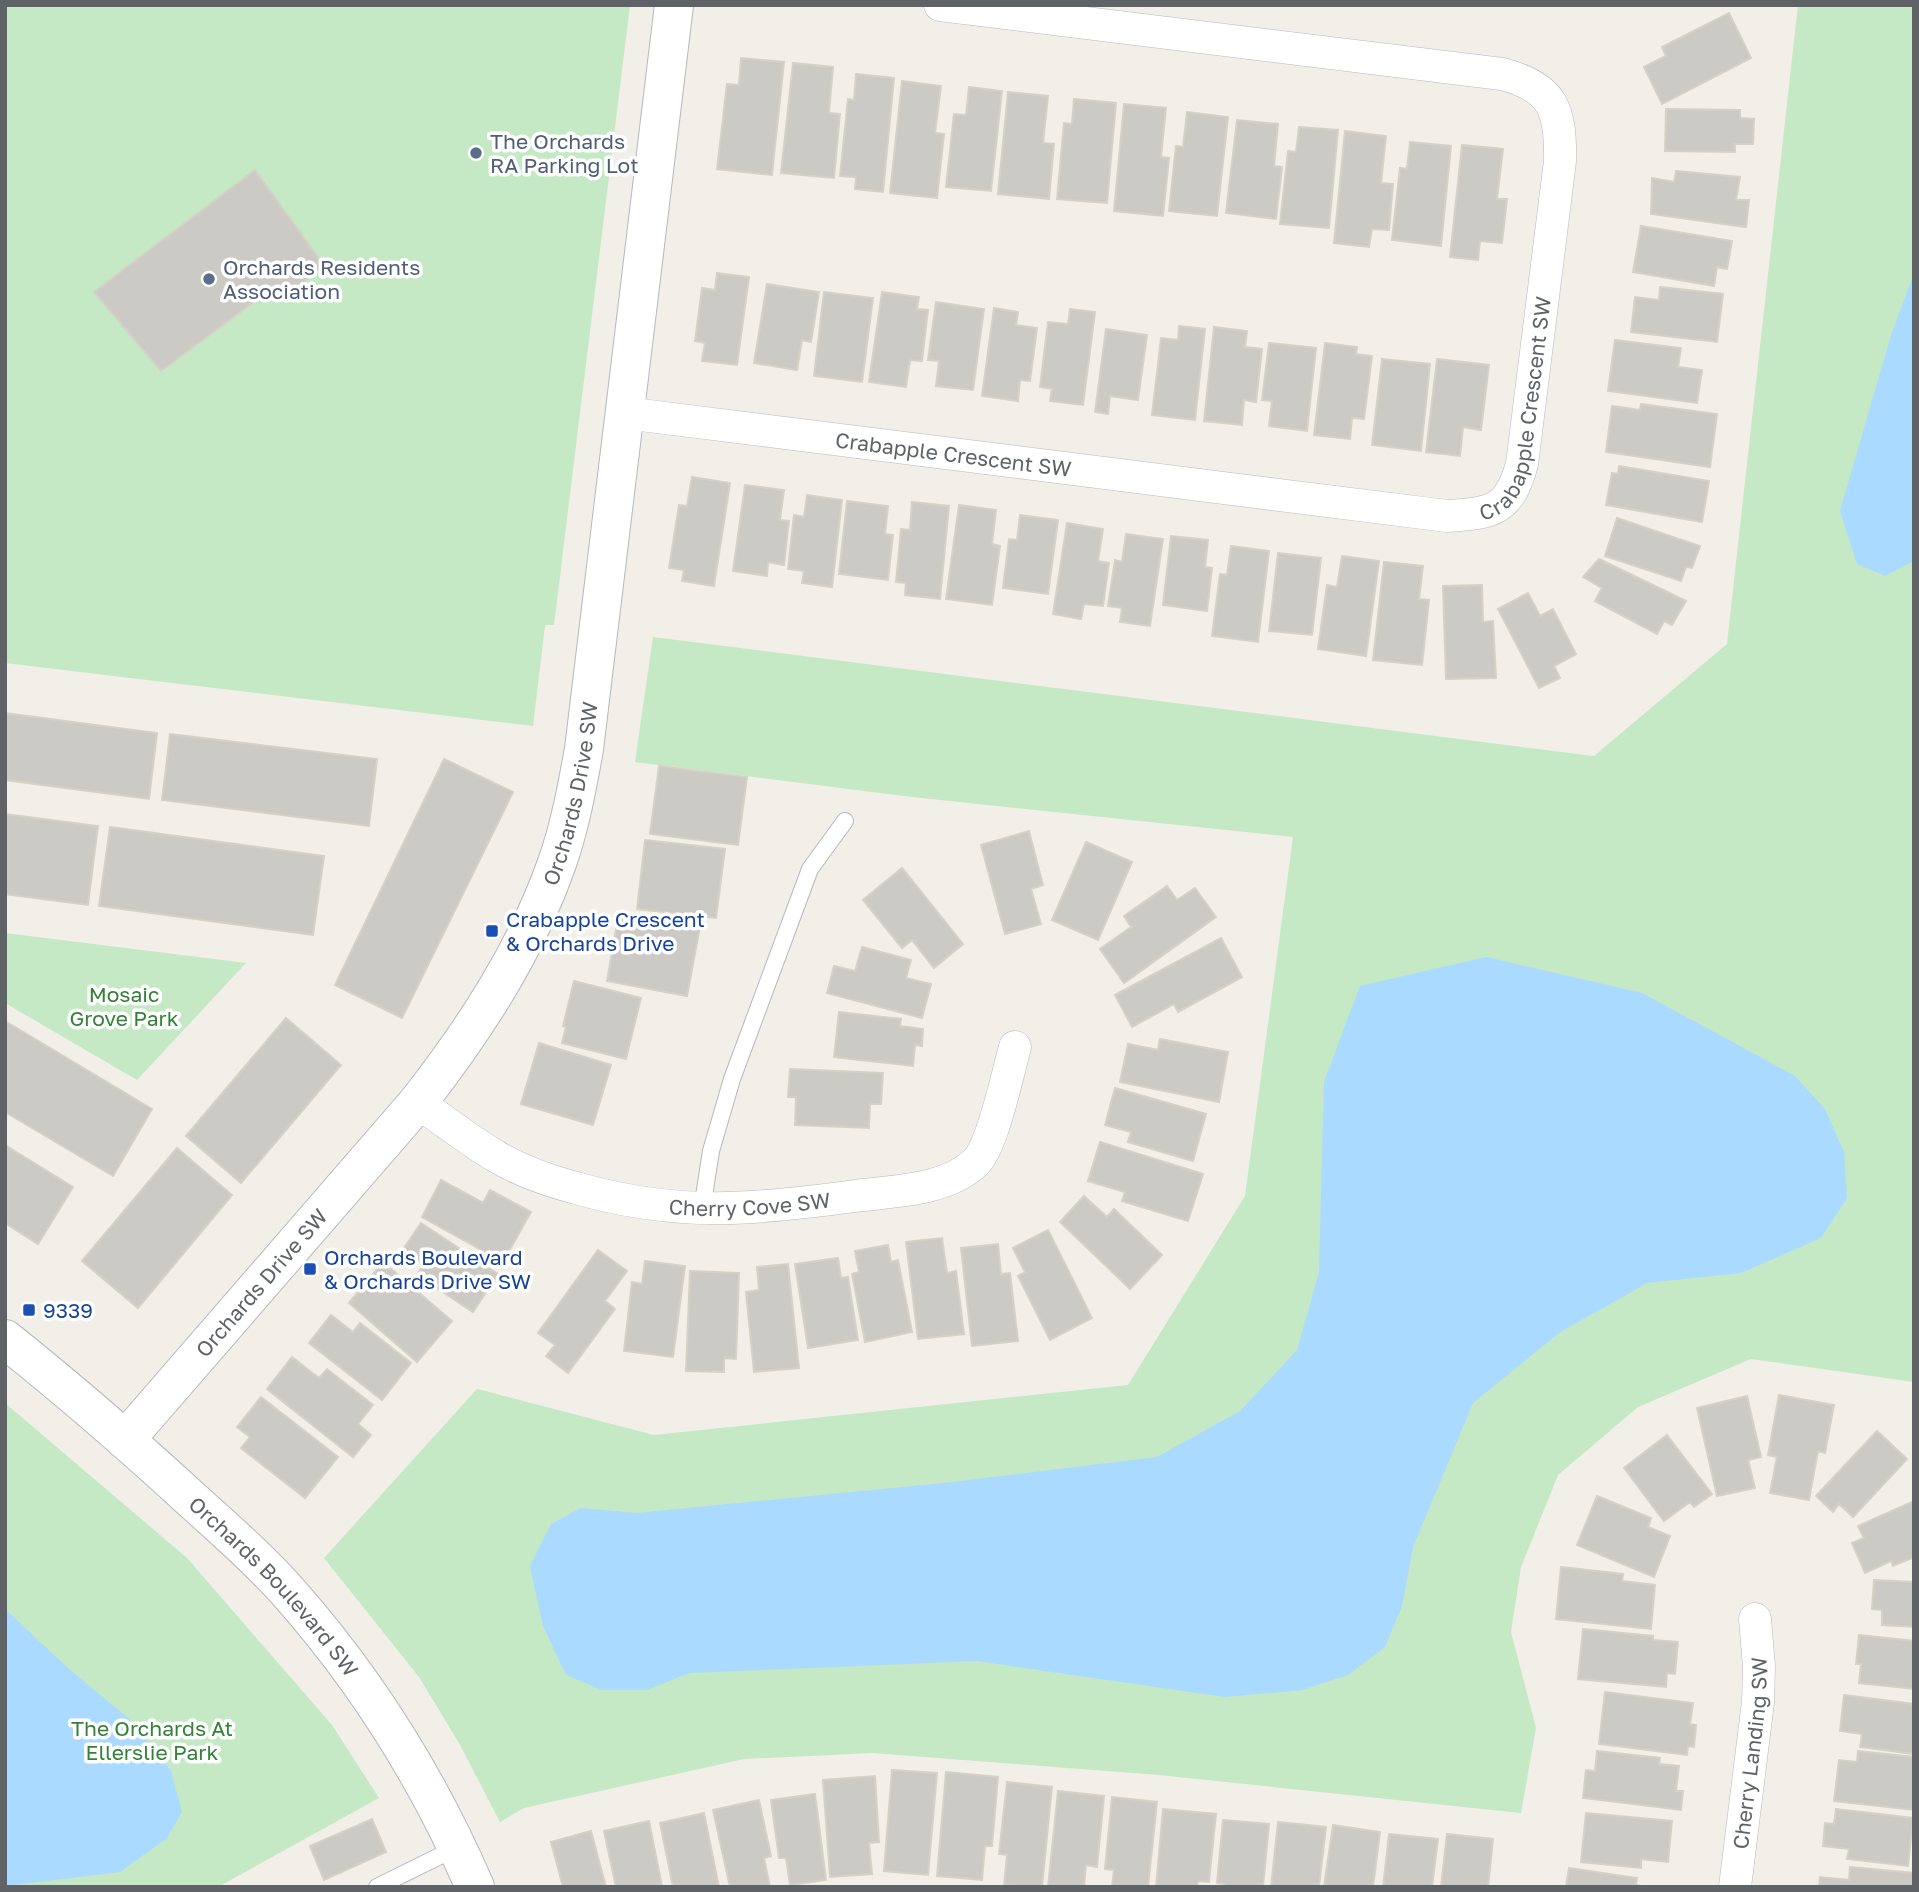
<svg xmlns="http://www.w3.org/2000/svg" width="1919" height="1892" font-family="'Golos Text',sans-serif">
<rect width="100%" height="100%" fill="#f1efe8"/>
<!-- green -->
<path fill="#c5e8c5" d="M5,5h625l-76,620h-9l-12,101 -528,-63z
M1798,5h116v1377l-163,-23 -113,48 -80,68 -37,92 -10,65 25,96 -15,85 -362,-38 -286,-22 -129,6 -220,49 -24,14 -41,-79 -40,-66 -95,-119 153,-169 177,46 474,-50 117,-189 48,-359 -381,-40 -277,-35 18,-125 941,119 133,-112z
M5,933l241,30 -109,117 -132,-77z
M5,1403l182,155 145,167 47,73 -161,89h-213z"/>
<!-- water -->
<path fill="#aadaff" d="M1914,273v288l-29,15 -28,-12 -17,-53 51,-176z
M1486,957l156,36 153,83 30,33 19,43 3,46 -26,40 -80,35 -94,10 -88,50 -86,70 -60,144 -11,59 -17,41 -37,28 -46,15 -77,7 -248,-36 -287,12 -44,17h-44l-36,-15 -23,-49 -13,-60 21,-42 30,-16 56,5 307,-30 213,-26 83,-46 57,-61 22,-78 5,-190 36,-96z
M5,1609l65,61 58,48 43,53 11,41 -15,26 -47,34 -115,14z"/>
<!-- building -->
<path fill="#cccac5" stroke="#d6d1c6" stroke-width="2" d="M1729,13l22,45 -89,46 -18,-37 22,-11 -4,-9z
M741,58l43,4 -12,113 -55,-6 10,-85 12,1z
M793,63l40,4 -4,46 11,1 -6,64 -53,-5z
M856,74l38,4 -11,114 -28,-3 1,-12 -16,-1 8,-77 6,1z
M902,81l39,5 -6,47 9,1 -7,64 -47,-5z
M969,87l33,4 -11,100 -45,-4 8,-73 12,1z
M1008,92l40,4 -5,47 11,1 -5,55 -51,-5z
M1074,99l42,4 -9,100 -50,-4 7,-76 8,1z
M1124,104l42,4 -5,49 8,1 -6,58 -49,-5z
M1666,109l74,1v8l14,1 -1,25h-18v8l-70,-1z
M1187,112l41,5 -11,99 -48,-5 7,-65 7,1z
M1237,120l41,4 -4,42 8,1 -6,52 -50,-6z
M1299,127l39,3 -9,98 -49,-4 8,-73 8,1z
M1345,131l41,5 -5,47 12,1 -4,46 -17,-1 -3,18 -35,-4z
M1410,142l41,4 -10,100 -49,-6 8,-72 7,1z
M1462,145l41,4 -6,50h10l-5,44 -22,-2 -2,19 -28,-3z
M255,170l70,97 -48,33 -10,-8 -106,79 -67,-79z
M1676,171l64,6 -4,23h13l-3,27 -95,-13 1,-36 22,4z
M1641,226l91,15 -5,28 -10,-2 -3,19 -81,-14z
M717,273l32,4 -12,88 -35,-4 3,-18 -10,-2 7,-53 13,2z
M767,284l52,8 -8,50 -9,-2 -5,30 -43,-7z
M1660,287l63,7 -6,48 -86,-10 4,-35 24,3z
M824,292l49,6 -11,84 -48,-6z
M882,292l37,5 -2,12 11,1 -6,51 -12,-1 -4,27 -37,-5z
M936,302l48,7 -11,81 -37,-4 3,-25 -11,-1z
M994,308l24,4 -2,13 21,3 -7,53 -10,-1 -2,21 -36,-5z
M1070,309l25,3 -12,93 -33,-4 2,-12 -12,-2 8,-65 20,2z
M1179,326l26,3 -10,91 -43,-5 9,-77 17,2z
M1214,327l33,4 -2,16 17,2 -6,53 -12,-2 -2,25 -38,-4z
M1106,329l41,6 -9,65 -28,-4 -2,18 -13,-2z
M1615,340l66,8 -3,19 24,3 -5,33 -89,-12z
M1269,343l47,5 -9,83 -38,-5 3,-25 -10,-1z
M1325,343l32,4 -1,7 16,2 -8,63 -12,-1 -2,21 -36,-4z
M1382,359l48,5 -9,87 -49,-6z
M1437,359l52,6 -8,65 -18,-3 -3,29 -34,-4z
M1641,404l76,10 -7,53 -104,-15 6,-46 28,4z
M1619,466l90,15 -7,41 -96,-17 6,-32 6,1z
M692,477l38,6 -16,103 -32,-5 2,-11 -15,-2 10,-63 8,1z
M745,485l39,5 -4,30 9,1 -5,44 -16,-3 -1,14 -34,-5z
M807,495l35,5 -10,87 -30,-4 2,-12 -16,-2 6,-54 10,2z
M847,501l41,5 -3,28 8,1 -5,45 -49,-6z
M912,502l37,4 -9,93 -35,-4 1,-12 -10,-1 5,-53 9,1z
M959,505l37,5 -4,34 8,2 -8,59 -46,-6z
M1020,515l38,5 -10,74 -45,-6 6,-49 8,1z
M1617,518l83,28 -8,22 -6,-1 -5,14 -76,-25z
M1067,523l36,6 -5,32 11,2 -6,43 -19,-2 -3,15 -28,-5z
M1126,534l37,5 -13,87 -30,-4 2,-14 -14,-2 7,-46 7,2z
M1171,536l37,4 -3,27 7,1 -5,43 -44,-6z
M1231,546l38,5 -11,91 -46,-6 8,-62 7,1z
M1278,553l43,5 -9,77 -43,-4z
M1342,556l37,5 -13,95 -48,-7 9,-64 10,2z
M1599,559l87,42 -14,24 -8,-4 -7,13 -62,-33 7,-13 -19,-11z
M1384,562l39,4 -4,33 10,1 -7,65 -49,-5z
M1482,585l1,37 10,-1 3,57 -50,1 -3,-93z
M1528,593l12,23 13,-7 23,45 -22,12 6,12 -21,10 -41,-79z
M5,713l152,20 -8,66 -144,-19z
M170,734l207,25 -8,67 -207,-26z
M444,759l69,33 -111,226 -67,-33z
M659,766l88,11 -9,68 -88,-11z
M5,814l93,12 -10,79 -83,-11z
M110,827l214,29 -11,79 -214,-29z
M1029,831l14,54 -12,4 10,35 -36,10 -24,-89z
M645,840l80,9 -9,69 -79,-9z
M1086,842l46,20 -34,78 -46,-20z
M902,868l61,76 -29,24 -22,-28 -10,8 -39,-48z
M1167,886l10,14 18,-12 21,29 -92,66 -24,-34 31,-22 -7,-11z
M619,913l81,14 -13,69 -80,-15z
M1221,938l21,39 -64,35 -4,-8 -42,23 -17,-32z
M862,947l49,13 -5,18 25,6 -9,34 -95,-25 7,-27 21,5z
M574,981l67,17 -15,61 -64,-16 4,-16 -3,-1z
M839,1012l62,7 -1,7 23,3 -1,17 -7,-1 -2,21 -79,-9z
M286,1018l55,47 -100,118 -55,-47z
M5,1021l147,88 -39,67 -108,-64z
M1160,1039l68,13 -9,50 -99,-20 8,-38 30,6z
M539,1043l72,22 -18,60 -72,-21z
M790,1069l93,4 -2,31h-11l-1,24 -74,-3 1,-28h-8z
M1115,1088l91,26 -13,47 -65,-19 3,-10 -26,-7z
M1100,1142l103,32 -15,47 -66,-20 3,-9 -37,-11z
M5,1145l68,42 -35,57 -33,-21z
M177,1148l55,47 -94,113 -56,-47z
M441,1180l42,23 7,-13 41,22 -28,50 -81,-45z
M1084,1196l23,21 7,-8 48,46 -32,34 -70,-67z
M421,1223l77,51 -25,38 -56,-37 6,-10 -21,-14z
M1048,1230l44,88 -42,22 -32,-64 7,-4 -12,-24z
M942,1238l5,35 9,-2 8,63 -46,5 -12,-97z
M998,1244l3,30 9,-1 8,68 -46,5 -11,-98z
M888,1245l3,17 7,-2 14,72 -47,10 -13,-68 7,-2 -4,-21z
M598,1250l29,21 -22,30 10,8 -47,64 -22,-17 9,-11 -17,-12z
M838,1258l3,20 7,-1 10,63 -50,8 -13,-84z
M645,1261l40,5 -12,91 -49,-6 8,-69 10,2z
M383,1262l69,59 -35,41 -68,-59z
M788,1264l11,104 -45,4 -8,-80 13,-2 -2,-23z
M690,1271l49,2 -3,86 -12,-1v14l-38,-1z
M331,1315l22,17 7,-9 51,40 -29,37 -73,-57z
M292,1357l27,21 8,-9 46,36 -15,19 13,11 -18,22 -86,-68z
M1779,1395l55,10 -9,48 -7,-2 -9,49 -39,-7 7,-36 -9,-2z
M1747,1396l14,61 -13,3 7,28 -38,8 -20,-88z
M261,1397l77,60 -33,41 -64,-50 9,-11 -13,-10z
M1877,1431l30,28 -54,58 -14,-13 -6,8 -17,-16z
M1667,1435l45,59 -18,13 -4,-5 -26,19 -40,-53z
M1597,1496l54,22 -3,9 22,9 -16,41 -77,-32z
M1914,1501v56l-21,9 -2,-5 -26,12 -13,-30 12,-5 -6,-12z
M1561,1567l62,7 -1,7 33,4 -4,44 -95,-10z
M1874,1580l40,2v45l-32,-2v-15l-10,-1z
M1583,1629l70,7v4l25,2 -3,32 -8,-1 -1,14 -88,-8z
M1859,1635l55,6v48l-55,-6 2,-19h-5z
M1605,1692l88,11 -3,21 6,1 -2,22 -6,-1 -1,9 -88,-11z
M1844,1695l70,9v50l-54,-7 2,-13 -22,-3z
M1597,1751l63,7 -1,6 20,2 -3,25h7l-2,19 -98,-12 3,-28 9,1z
M1858,1751l56,6v53l-80,-9 5,-41 18,2z
M892,1770l45,3 -9,102 -44,-4z
M946,1772l52,5 -6,69h-7l-3,34 -45,-4z
M875,1776l4,66 -10,1 3,31 -42,3 -7,-97z
M1007,1782l45,5 -10,100 -38,-2 3,-30 -8,-1z
M1058,1791l46,5 -7,71 -11,-2 -2,22h-36z
M815,1794l11,86 -36,5 -4,-27h-7l-8,-58z
M1112,1797l45,5 -9,85h-36l2,-17 -9,-1z
M759,1800l12,56 -7,2 6,29h-40l-17,-77z
M1163,1809l53,5 -7,68 -11,-1 -1,6h-41z
M1836,1809l77,9 -5,48 -61,-7 2,-10 -26,-3 2,-23 9,1z
M704,1813l15,74h-46l-13,-64z
M1586,1813l86,8 -4,41 -27,-3v9l-60,-6z
M372,1819l14,33 -62,28 -14,-34z
M1223,1820l46,4 -6,63h-39v-3l-7,-1z
M649,1821l13,65 -46,1 -12,-56z
M1278,1822l48,5 -7,59 -48,1z
M1333,1825l47,7 -7,55h-49z
M591,1831l15,56h-43l-12,-45z
M1389,1834l49,5 -6,48h-49z
M1447,1834l46,5 -5,48h-47z
M1850,1867l64,6v14h-95l1,-10 29,3z
M1569,1868l68,10 -1,7 11,2h-81z"/>
<g fill="none" stroke-linecap="round" stroke-linejoin="round">
<!-- service casing -->
<g stroke="#b5b8bc" stroke-width="18">
<path id="service" d="M702,1209l9,-58 21,-72 78,-210 35,-48
M377,1887l81,-40"/>
</g>
<!-- minor casing -->
<g stroke="#b5b8bc" stroke-width="33">
<g id="minor">
<path id="s1" d="M625,413l822,103c46,-3 62,-5 75,-52l38,-303c1,-50 -6,-74 -58,-87l-562,-69"/>
<path id="s2" d="M418,1102c26,19 52,39 79,55 24,14 52,24 79,31 101,29 177,22 279,8 39,-5 91,-5 121,-34 17,-17 32,-90 39,-115"/>
<path id="s3" d="M1735,1887l23,-185 1,-35 -4,-48"/>
</g>
</g>
<!-- tertiary casing -->
<g stroke="#b5b8bc" stroke-width="40">
<g id="tertiary">
<path id="s4" d="M5,1339c64,51 125,104 185,159 34,31 69,61 99,95 77,87 140,188 186,294"/>
<path id="s5" d="M125,1440l293,-338c57,-73 108,-151 139,-239 13,-37 20,-75 27,-114l90,-744"/>
</g>
</g>
<!-- service -->
<use href="#service" stroke="#fff" stroke-width="16"/>
<!-- minor -->
<use href="#minor" stroke="#fff" stroke-width="32"/>
<!-- tertiary -->
<use href="#tertiary" stroke="#fff" stroke-width="38"/>
</g>
<!-- markers -->
<g fill="#5c6f8a" stroke="#fff" stroke-width="2.5">
<circle cx="476" cy="153" r="7"/>
<circle cx="209" cy="279" r="7"/>
</g>
<g fill="#1a4fb4" stroke="#fff" stroke-width="2.5">
<rect x="485" y="924" width="14" height="14" rx="3.5"/>
<rect x="303" y="1262" width="14" height="14" rx="3.5"/>
<rect x="22" y="1303" width="14" height="14" rx="3.5"/>
</g>
<g text-anchor="middle" dominant-baseline="central" stroke-width="7" stroke-linejoin="round" paint-order="stroke">
<!-- service labels -->
<g font-size="21" fill="#4e5e75" stroke="#fff" text-anchor="start">
<text x="490" y="141">The Orchards<tspan x="490" dy="24">RA Parking Lot</tspan></text>
<text x="223" y="267">Orchards Residents<tspan x="223" dy="24">Association</tspan></text>
</g>
<!-- street labels -->
<g font-size="21" fill="#5f6368" stroke="#fff">
<text stroke="none"><textPath href="#s1" startOffset="980">Crabapple Crescent SW</textPath></text>
<text stroke="none"><textPath href="#s1" startOffset="331">Crabapple Crescent SW</textPath></text>
<text stroke="none"><textPath href="#s5" startOffset="796">Orchards Drive SW</textPath></text>
<text stroke="none"><textPath href="#s2" startOffset="357">Cherry Cove SW</textPath></text>
<text stroke="none"><textPath href="#s5" startOffset="208">Orchards Drive SW</textPath></text>
<text stroke="none"><textPath href="#s4" startOffset="366">Orchards Boulevard SW</textPath></text>
<text stroke="none"><textPath href="#s3" startOffset="135">Cherry Landing SW</textPath></text>
</g>
<!-- transit labels -->
<g font-size="21" fill="#164399" stroke="#fff" text-anchor="start">
<text x="506" y="919">Crabapple Crescent<tspan x="506" dy="24">&amp; Orchards Drive</tspan></text>
<text x="324" y="1257">Orchards Boulevard<tspan x="324" dy="24">&amp; Orchards Drive SW</tspan></text>
<text x="43" y="1310">9339</text>
</g>
<!-- park labels -->
<g font-size="21" fill="#348238" stroke="#fff">
<text x="124" y="994">Mosaic<tspan x="124" dy="24">Grove Park</tspan></text>
<text x="152" y="1728">The Orchards At<tspan x="152" dy="24">Ellerslie Park</tspan></text>
</g>
</g>
<!-- border -->
<rect width="1919" height="1892" fill="none" stroke="#5f6368" stroke-width="14"/>
</svg>
